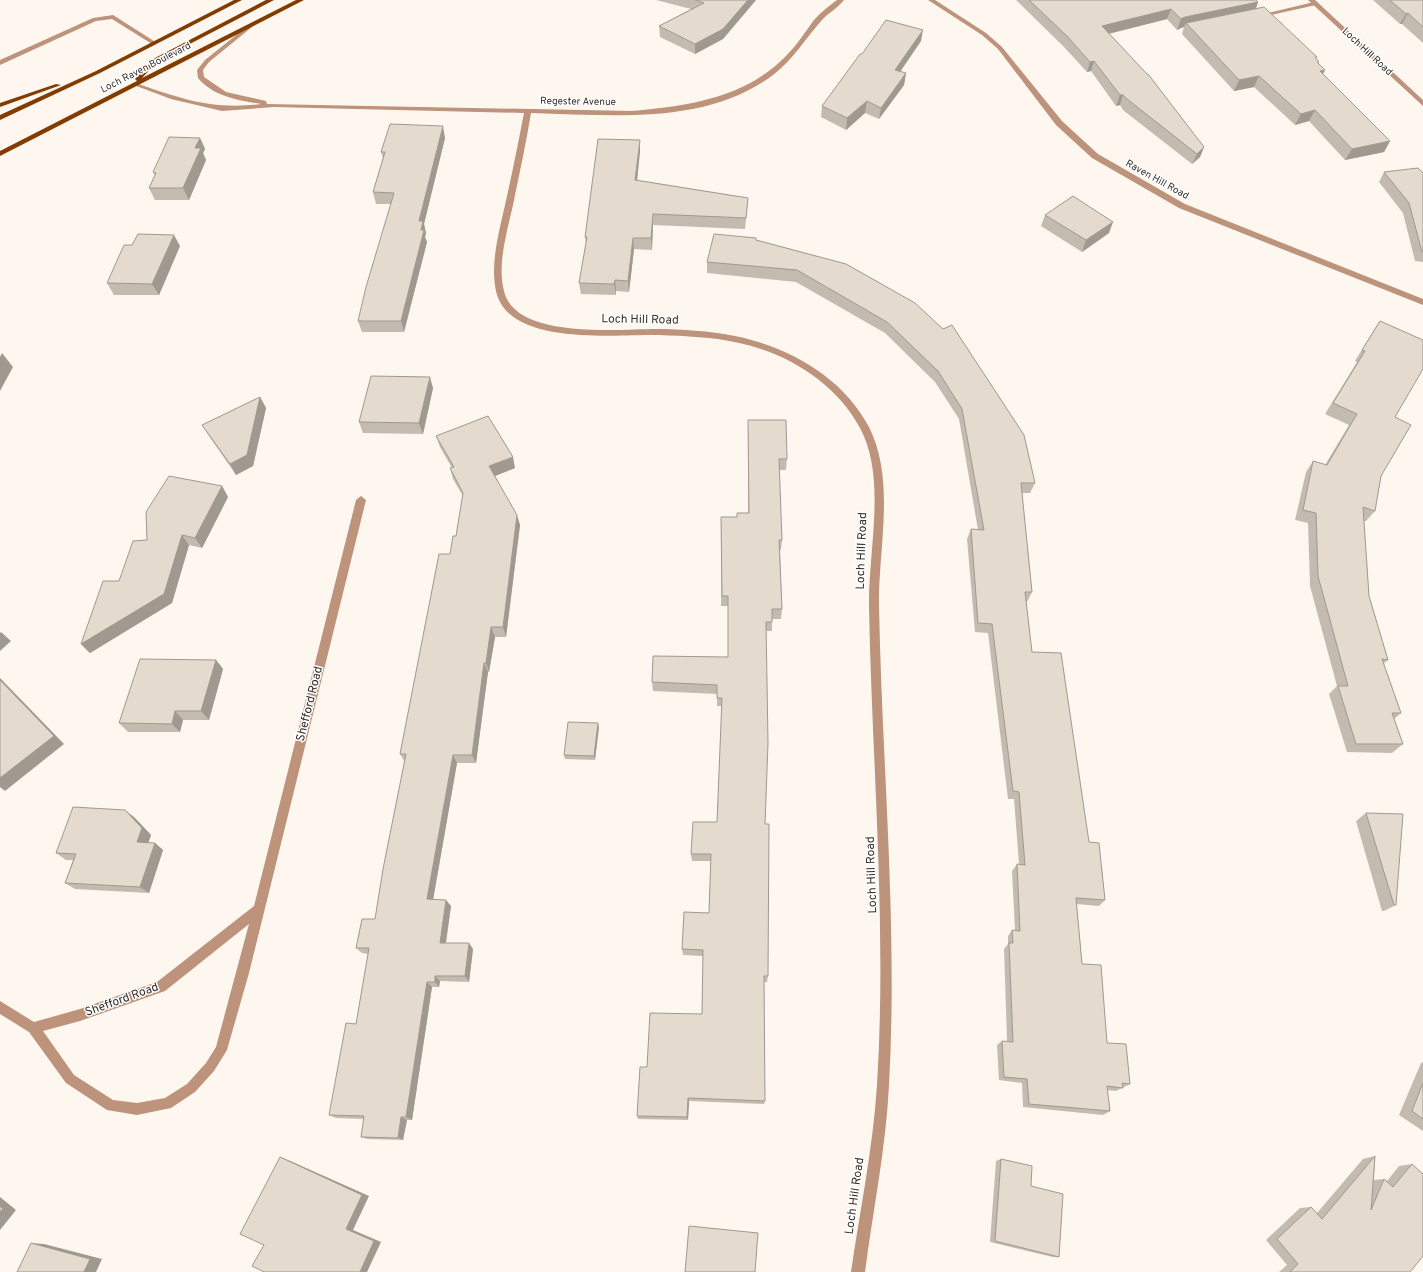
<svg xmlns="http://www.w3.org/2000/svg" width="1423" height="1272" font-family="Overpass,sans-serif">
<rect width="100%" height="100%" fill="#fef7ef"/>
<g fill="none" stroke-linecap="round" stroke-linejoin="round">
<!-- lane -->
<path fill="#bd937b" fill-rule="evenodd" d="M1314,2l2,1v2l-58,13 -3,-2z
M113,15l44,28 -5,1 -40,-25 -16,2 -96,44v-5l93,-42z"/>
<!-- street -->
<path fill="#bd937b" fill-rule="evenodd" d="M837,0h7c-6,8 -16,13 -22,20 -17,19 -29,40 -49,55 -68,51 -162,40 -242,38 -5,31 -12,62 -18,92 -6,27 -16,59 -9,86 11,49 115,38 152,38 26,0 53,2 79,7 54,11 108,41 134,91 27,54 9,122 10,179 3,160 19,319 10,479 -3,63 -16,125 -24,187h-14c9,-62 22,-124 26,-187 10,-160 -5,-319 -8,-478 -1,-56 18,-129 -9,-179 -24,-45 -73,-75 -121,-85 -26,-6 -53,-7 -80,-8 -42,-1 -151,12 -163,-44 -6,-27 3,-59 9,-86 7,-31 13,-61 19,-92l-250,-6 -52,4 -51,-12 -40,-15 5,-1c45,16 77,27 125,21 -23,-4 -47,-7 -63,-26l-1,-8 8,-10 45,-36 2,1v2l-43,35 -6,8 1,7 22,15 40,9 1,3 365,7c56,-5 113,-13 154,-55 11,-11 19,-24 28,-36 7,-8 15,-14 23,-20z
M928,0h7l51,33 16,14 60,74 36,33 87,50 238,95v6l-244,-97 -87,-50 -36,-33 -58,-76 -16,-14z
M1308,0h7l108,100v6z
M361,496l5,4 -117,473 -22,77 -13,21 -19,21 -24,16 -34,7 -30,-5 -41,-27 -37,-51 -29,-18v-13l34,21 46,-13 77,-27 97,-76 102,-406zM249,924l-33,123 -10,16 -19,21 -22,14 -28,5 -24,-3 -39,-25 -31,-44 37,-10 85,-30z"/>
<!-- primary -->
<path fill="#833c00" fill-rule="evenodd" d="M234,0h8l-142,73 -100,47v-5l96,-44z
M266,0h8l-115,60 -17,18 154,-78h8l-304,156v-5l137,-70 -2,-2 1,-1 19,-20z
M56,84l5,1 -61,22v-4z"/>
</g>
<!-- wall -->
<path fill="#c4bbb0" d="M656,0h100l-33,39 -28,15 -35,-17 -1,-11 32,-17z
M1016,0h240l2,2 -2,7 60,49 2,6 7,6 -2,4 67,67 -6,11 -39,8 -36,-39 -14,4 -41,-38 -20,4 -52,-57 2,-7 -3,1 -4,2 -10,-11 -58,15 95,113 -4,10 -8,7 -69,-54 -3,-5 -4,1 -25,-35 -4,1 -23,-25z
M1373,0h50v43l-21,-19h-2z
M921,41l-21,31 6,1 -2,12 -25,34 -14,-6 -19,17 -25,-13 1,-11 40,-52z
M200,138l5,11 -2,4 3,7 -17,40h-34l-6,-12 6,-12 -2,-4z
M445,138l-21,86 2,9 -1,4 2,5 -23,90h-42l-4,-11 33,-117h-15l-3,-12 10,-34 -2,-6z
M640,140v11l-3,29 111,18 -1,12 -2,19 -92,-4 -1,25 -18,-1 -5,43 -13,-1v4l-35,-1 -2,-11 7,-40 -1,-6z
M1384,172l39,1v89l-8,-1 -12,-48 -24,-31z
M1045,215l64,18 -27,19 -41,-26z
M756,238v2l90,24 189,219 -5,10h-8l10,99 -5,10h-1l6,50 57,190 16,58 -6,6 -23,-2 6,60 25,79 23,41 -14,7 -9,-1 3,21 -7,4 -80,-8 -1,-24 -23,-3 -2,-35 5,-4h5l-3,-92 4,-5v-8l4,-6h3l-3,-59 5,-7h2l-5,-65h-6l-20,-166 -13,-1 -8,-93 4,-10 7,1 -19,-111 -24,-37 -50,-49 -89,-51 -89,-9v-11z
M180,246l-21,49h-45l-7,-12z
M1380,321l15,96 -14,59 -6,35 -9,10h-2l5,75 19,64 -5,4 18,49 -7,6 9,25 -11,9 -45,-1 -18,-58 8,-8 -27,-100 -2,-63 -13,-3 11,-48 7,-11 12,4 24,-40 -24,-11 32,-52 -2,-1 17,-28z
M433,388l-10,46 -60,-1 -4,-11z
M260,397l6,11 -13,58 -17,9 -27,-39 -7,-11z
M748,420l39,39 -1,11h-7l3,70 -1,10h-1l2,59 -1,10h-9v12h-6l-1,193 3,152 -1,6h-3l1,119 -1,3 -75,-3 -1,19 -50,-1 -1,-3 10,-49 55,-53 1,-58 -20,-1 -1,-6 27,-36 2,-52h-19l-1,-7 26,-32 5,-116h-5v-12l-64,-3 -1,-9 76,-25v-51h-7v-89h16l11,-4z
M436,436l79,32 -20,8 25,49 -14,112h-11l-6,35h-1l-12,91h-19l-24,136 18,7 -5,37 27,6 -4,33 -29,-1 -1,6h-7l-20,133h-5l-4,20 -36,-1 -6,-2 3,-18 -28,-1 -7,-3 27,-91 12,-70 -6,-1 -6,-5 19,-29 30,-157 -5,-8 50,-200 6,-18 7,-40 -10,-17 -3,-11h2l-12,-21z
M222,486l6,11 -26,51 -13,-3 -17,58 -82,50 -9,-9 38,-63 28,-41z
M216,660l7,9 -14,51h-26l-3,12h-52l-9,-9z
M599,727l-4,33 -30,-1 -1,-4z
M1366,813l30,92 -12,6h-2l-26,-90z
M134,817l17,18 -3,8h7l8,7 -14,43 -74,-4 -10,-6 8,-23h-7l-10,-7z
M1423,1062v69l-24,-16 22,-52z
M1375,1156l-1,24 10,-1 3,2 12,-15 13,-2 -2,108h-131l8,-7 -21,-25 34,-32 11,-1 6,6 46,-54z
M1001,1159l30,27 28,71h-6l-63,-15 6,-81z"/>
<!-- shaded-wall -->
<path fill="#a09990" d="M748,0h8l-33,39 -28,15v-10z
M1258,2l-4,11 -68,10 -2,4 -3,1 -4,2 4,-11 4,-2z
M1171,9l-4,10 -68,17 3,-10z
M1408,13l-6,11h-2l6,-10z
M923,30l-2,11 -28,41 2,-12z
M1094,61l-3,10 -4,1 3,-10z
M1325,70l-6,11 1,-10z
M906,73l-2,12 -25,34 2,-11z
M1259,76l-5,11 -20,4 5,-11z
M1120,95h3l-3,10 -4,1z
M867,101l-2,12 -19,17 1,-12z
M1315,110l-6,11 -14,4 6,-11z
M443,126l2,12 -21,86 2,9 -1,4 2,5 -23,90 -3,-11 18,-100z
M200,138l5,11 -2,4 3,7 -17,40 -6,-12 12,-40z
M640,140v11l-4,40 -1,-11z
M1390,141l-6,11 -39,8 7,-11z
M1204,147l-4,10 -8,7 5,-10z
M653,214v11l-1,25 -1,-12z
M1113,222l-4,11 -27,19 4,-12z
M174,235l6,11 -21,49 -7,-11z
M633,238l1,11 -5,43 -1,-11z
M615,280l1,11v4l-2,-11z
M2,353l11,14 -13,24v-34z
M430,377l3,11 -10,46 -4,-11z
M260,397l6,11 -13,58 -17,9 -6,-11z
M513,457l2,11 -23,9 -3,-11z
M222,486l6,11 -26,51 -7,-10z
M517,515l3,10 -14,112 -3,-10z
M182,535l7,10 -17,58 -82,50 -9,-9z
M491,627l4,10 -6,35 -3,-9z
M1,632l10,9 -11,10v-18z
M216,660l7,9 -14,51 -8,-9z
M484,663l4,9 -12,91 -4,-8z
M0,678l64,66 -59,47 -5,-4z
M175,711l8,9 -3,12 -8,-8z
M598,723l1,4 -4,33 -1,-4z
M453,755l4,8 -25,143 -5,-7z
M125,810l9,7 17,18 -5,14 -9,-7z
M155,843l8,7 -14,43 -9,-6z
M446,900l5,6 -6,42 -5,-5z
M469,943l4,6 -4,33 -4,-6z
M435,976l5,5 -1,6 -4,-5z
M427,982l5,5 -20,133 -6,-3z
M688,1098l1,3 -1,19 -1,-3z
M401,1117l6,3 -4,20 -5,-2z
M280,1157l8,3 81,36 -16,34 28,12 -14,30h-7l-14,-43z
M0,1197l16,13 -16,20z
M31,1243l13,1 58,15 -6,13h-12z"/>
<!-- building -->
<path fill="#e4dacd" stroke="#a09990" d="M695,0h53l-25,29 -28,15 -36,-18 45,-23z
M1029,0h227l2,2 -73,15 -4,2 -10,-10 -69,17 45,48h1l56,73 -7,7 -70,-55 -4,-4h-3l-26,-34 -4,1 -23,-26z
M1390,0h33v27l-15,-14 -2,1z
M1264,7l53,50h-2l4,5h-2l8,8 -5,1 70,70 -38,8 -37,-39 -14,4 -42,-38 -20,4 -53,-57z
M886,20l37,10 -28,40 11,3 -25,35 -14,-7 -20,17 -25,-12 38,-52h2z
M390,124l53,2 -24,95h4l-2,9h3l-23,91h-43l8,-34 28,-94 -21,-1 12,-40h-4z
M169,137l31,1 -5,10h6l-18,40h-34l7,-15 -3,-1z
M598,139l42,1 -5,40 113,18 -2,20 -93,-4 -2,24h-18l-5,43 -13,-1 -1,4 -35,-1 8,-46h-2z
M1418,168l5,5v79h-1l-13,-49 -25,-31z
M1073,196l40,26 -27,18 -41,-25z
M138,234l36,1 -22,49 -45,-1 17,-38h8z
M714,234l42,4v2l90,24 69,39 28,26 9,-4 72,110 11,48h-14l11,109h-7l7,60 29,1 28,189 10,1 6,57 -29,-2 6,66 19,1 6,78 19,1 4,40 -8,-1 1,5 -16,-2 3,25 -81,-7 -2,-25 -23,-2 -2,-36 11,1 -4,-99h4l-1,-13 8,1 -3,-67 8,1 -6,-73 -6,-1 -21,-167 -14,-1 -7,-94 13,1 -22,-121 -24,-38 -51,-49 -90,-52 -90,-8z
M1380,321l43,19v29l-28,48 16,8 -30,51 -6,35 -12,-4 6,89 19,64 -6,-1 19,54h-9l11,31h-47l-18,-58h10l-30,-110 -2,-63 -13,-3 10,-49 14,4 30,-51 -24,-11 32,-52 -3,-1z
M371,376l59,1 -11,46 -60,-1z
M260,397l-13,58 -17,9 -28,-39z
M488,416l25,41 -24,9 28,49 -14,112h-12l-5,36h-2l-12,92h-19l-26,144 19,1 -6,43h29l-4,33h-30v6h-8l-21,135h-5l-3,21 -37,-1 3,-21 -35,-1 17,-92 10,1 13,-76h-13l6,-29h13l8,-50 23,-115h-6l39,-200h11l3,-18h3l7,-43 -13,-25 4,-1 -18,-31z
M748,420h38l1,39h-8l3,81h-3l3,69h-10v13h-6l2,121 -3,81h4l-1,152h-4l1,125 -77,-3 -1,19 -50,-1 3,-49h7l3,-54 52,1 1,-64 -21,-1 2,-37 25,1 2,-59h-20l2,-32h24l5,-124h-5v-13l-65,-3 1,-26 75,1v-61h-6l-1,-79h16v-4h12z
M169,476l53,10 -27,52 -13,-3 -18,59 -83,50 22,-63h16l14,-40 14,-1 -1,-28z
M140,659l76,1 -15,51h-26l-3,13 -53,-1z
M0,680l54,56 -54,42z
M568,722l30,1 -4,33 -30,-1z
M73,807l52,3 17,18 -5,14 18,1 -15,44 -75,-4 11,-29 -20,-1z
M1366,813l37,1 -7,91h-2z
M1423,1083v36l-11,-8z
M1375,1156l-4,54 13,-31 9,8 19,-23 11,10v82l-13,16h-120l8,-8 -21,-25 34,-32 11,12z
M280,1157l82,38 -16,34 28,12 -14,31h-96l-12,-6 12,-21 -24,-11z
M1001,1159l31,7 -1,20 32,8 -4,63 -64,-16z
M0,1206l3,3 -3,3z
M689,1226l69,7 -3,39h-70z
M31,1243l59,16 -6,13h-67z"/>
<g text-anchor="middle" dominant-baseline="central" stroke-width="3" stroke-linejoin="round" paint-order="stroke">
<!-- far-street labels -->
<g font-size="10" fill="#332f2a" stroke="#fff">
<text transform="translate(1367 52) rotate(43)">Loch Hill Road</text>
<text transform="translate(146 68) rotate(-27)">Loch Raven Boulevard</text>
<text transform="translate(578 102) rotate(1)">Regester Avenue</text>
<text transform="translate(1157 180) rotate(29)">Raven Hill Road</text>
</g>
<!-- street labels -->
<g font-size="12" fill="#332f2a" stroke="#fff">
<text transform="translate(640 320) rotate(1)">Loch Hill Road</text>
<text transform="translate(862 551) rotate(-88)">Loch Hill Road</text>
<text transform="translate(310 704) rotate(-76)">Shefford Road</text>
<text transform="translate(872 875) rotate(-92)">Loch Hill Road</text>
<text transform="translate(122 1000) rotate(-20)">Shefford Road</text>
<text transform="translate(855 1196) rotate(-82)">Loch Hill Road</text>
</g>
</g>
</svg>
